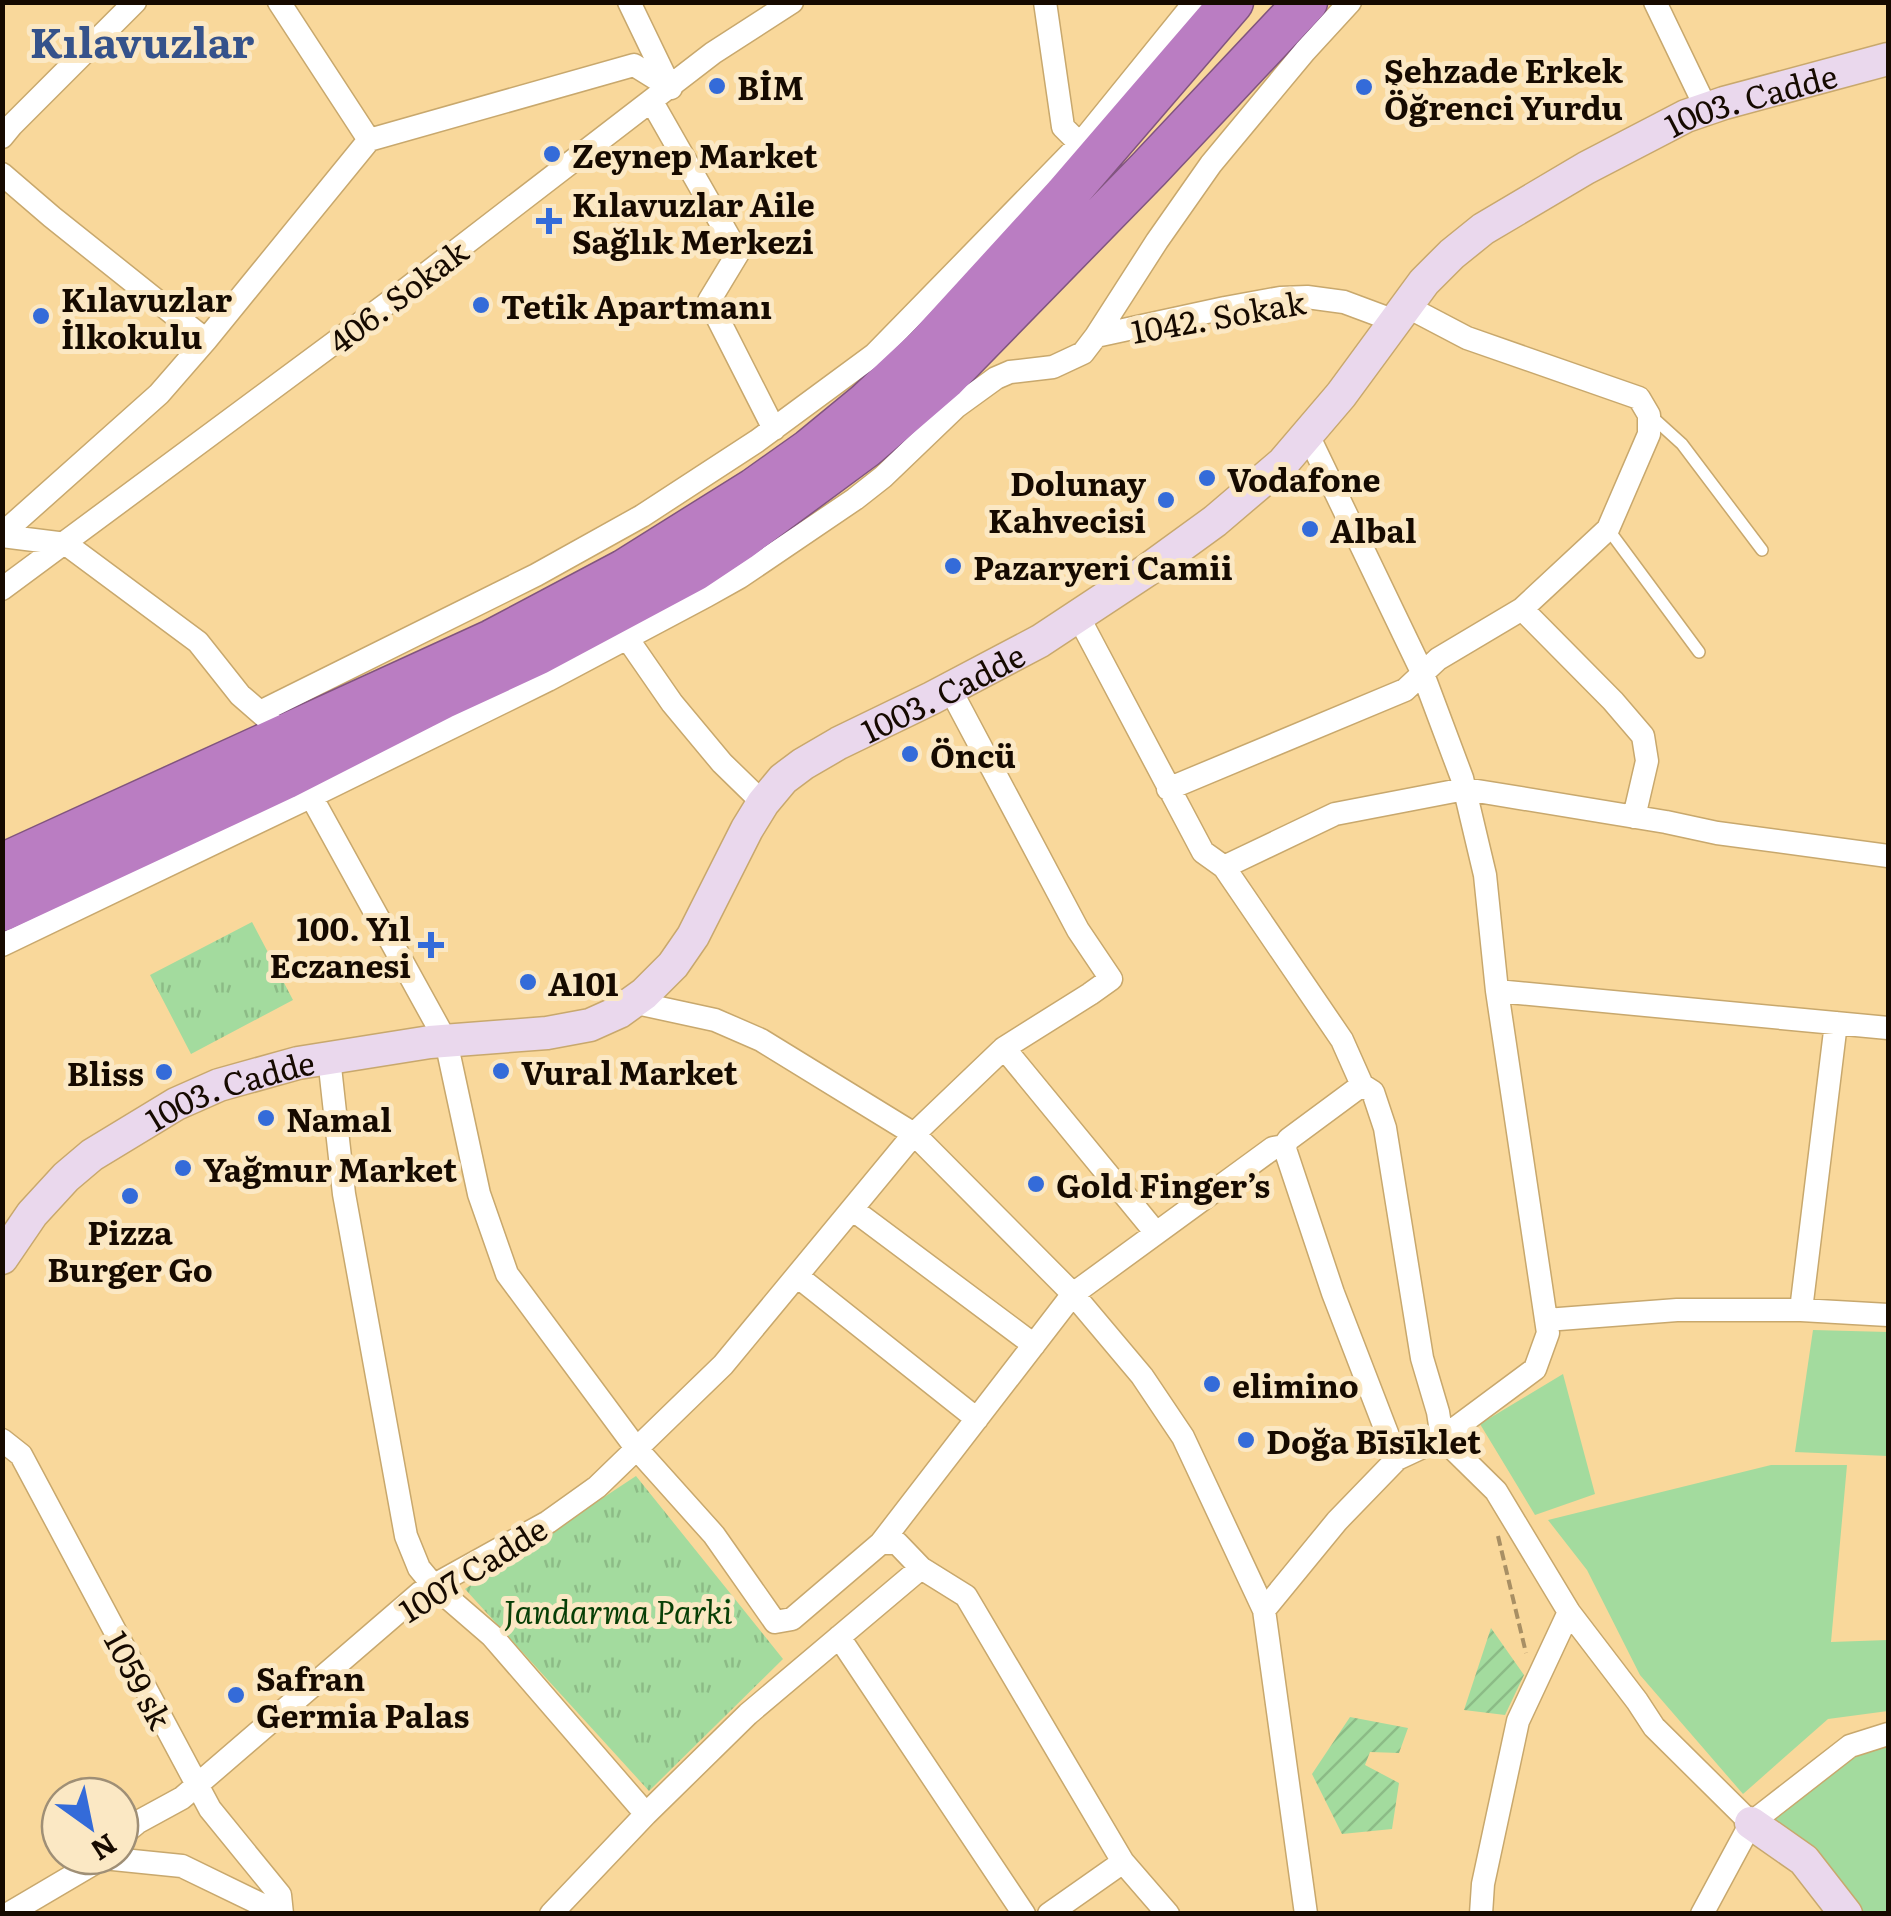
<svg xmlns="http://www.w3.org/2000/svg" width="1891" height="1916" font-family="Literata,serif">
<defs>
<pattern id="park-tufts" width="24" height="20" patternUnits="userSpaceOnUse" patternTransform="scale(2.5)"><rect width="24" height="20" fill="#a3db9e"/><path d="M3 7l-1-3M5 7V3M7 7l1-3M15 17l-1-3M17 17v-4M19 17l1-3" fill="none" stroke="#8cbb86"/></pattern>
<pattern id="garden-furrows" width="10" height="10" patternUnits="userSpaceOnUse" patternTransform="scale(2.5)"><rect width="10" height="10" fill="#a3db9e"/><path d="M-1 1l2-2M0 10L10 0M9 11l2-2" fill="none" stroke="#8cbb86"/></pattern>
</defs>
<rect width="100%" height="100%" fill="#f9d89b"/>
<!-- grass -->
<path fill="#a3db9e" d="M1813,1330l75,2v124l-93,-4z
M1563,1374l32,120 -60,21 -55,-91z
M1771,1465h76l-16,177 57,-2v71l-60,8 -85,75 -103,-119 -53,-105 -39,-50z
M1888,1743v170h-25l-54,-58 -42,-31 91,-71z"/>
<!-- park -->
<path fill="url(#park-tufts)" d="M252,922l41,78 -102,54 -41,-79z
M636,1476l147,183 -134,132 -184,-202z"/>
<!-- garden -->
<path fill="url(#garden-furrows)" d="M1491,1628l33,47 -19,40 -41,-5z
M1350,1717l58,11 -9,25 -29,-1 -5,13 34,18 -7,46 -50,5 -30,-60z"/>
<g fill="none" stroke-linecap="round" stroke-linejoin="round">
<!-- lane casing -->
<g stroke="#c8a86d" stroke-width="14">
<path id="lane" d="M1650,415l32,29 80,106
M1608,529l91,123"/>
</g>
<!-- street casing -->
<g stroke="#c8a86d" stroke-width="25">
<path id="street" d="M279,2l90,138
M629,2l40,83
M1045,2l18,125 27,27
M1655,2l51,106
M652,102l86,151 -29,48 65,128
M2,137l9,-11 124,-124
M2,174l50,43 154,123
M1096,336l129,-28 55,-10 27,-1 37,5 51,19
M2,534l157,-140 47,-54 163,-200 265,-75 37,23
M2,536l64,8 132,98 42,53 30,26
M2,589l394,-292 317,-244 79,-51
M1522,609l91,92 30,35 4,25 -13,56
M1078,616l125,236 21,15 118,173 20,45 11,7 12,36 37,230 16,54 4,26 54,53 73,121 68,89 17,26 97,96
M627,638l45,65 50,60 41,40
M260,712l276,-137 106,-59 115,-75 118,-87 205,-210 115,-142
M306,787l140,254 33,153 28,80 129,174 78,87 61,87 17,-3 89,-76h16l24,25 45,28 157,266 45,52
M1168,789l237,-99 33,-31 84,-50 86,-80 41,-95v-19l-10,-17 -172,-60 -61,-32
M1224,867l111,-53 130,-25 201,33 51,11 171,23
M2,945l310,-149 236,-116 158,-84 34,-19 115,-78 28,-22 73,-70 40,-29 14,-6 43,-5 30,-14 13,-17 61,-95 54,-77 94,-113 45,-49
M1497,991l391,37
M632,1002l83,18 46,20 153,94 159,160 69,82 41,61 81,173 42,304
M1004,1048l152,185
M329,1058l15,136 62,342 13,32 14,17 59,51 154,178
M1284,1146l49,147 64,166
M852,1209l182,136
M797,1276l180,143
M1801,1310l35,-287
M1546,1320l131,-10h124l87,5
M2,1440l19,15 189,354 70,86 2,19
M881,1543l192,-249 200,-146 11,-2 5,-7 73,-54
M1264,1610l73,-89 60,-62 45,-21 93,-69 13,-36 -51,-342 -12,-116 -23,-97 -39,-104 -115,-239
M839,1637l185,277
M120,1837l18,-15 44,-24 238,-205 128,-71 49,-35 126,-122 191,-231 90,-86 86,-54 21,-15 -33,-49 -128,-241
M8,1914l95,-56 79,8 99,48
M551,1914l95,-100 102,-100 173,-146
M1049,1914l74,-52
M1481,1914l2,-30 35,-163 51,-109
M1702,1914l49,-91 99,-77 38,-12"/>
</g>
<!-- secondary casing -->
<g stroke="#c8a86d" stroke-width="35">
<g id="secondary">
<path id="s1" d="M2,1258l30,-44 34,-37 26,-22 84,-51 43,-19 79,-22 132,-21 117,-9 43,-8 29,-13 25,-18 29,-29 20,-29 54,-107 16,-26 20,-24 20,-15 36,-21 93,-45 108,-57 109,-72 66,-48 68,-58 58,-68 83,-113 28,-28 31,-25 103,-61 100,-52 38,-13 164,-44"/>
<path d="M1751,1823l53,37 42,54"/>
</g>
</g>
<!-- highway casing -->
<g stroke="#81557e" stroke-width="45">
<path id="highway" d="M2,865l490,-224 132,-70 131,-82 55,-39 56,-46 61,-57 138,-151 167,-194
M2,910l283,-132 157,-80 95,-44 157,-84 45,-30 126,-93 80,-69 204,-209 157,-167"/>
</g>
<!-- path -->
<path stroke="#a88f64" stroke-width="4" stroke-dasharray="10 5" stroke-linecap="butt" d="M1498,1536l28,117"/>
<!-- lane -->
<use href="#lane" stroke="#fff" stroke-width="11"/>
<!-- street -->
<use href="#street" stroke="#fff" stroke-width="22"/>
<!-- secondary -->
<use href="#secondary" stroke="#ead8ed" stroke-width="32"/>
<!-- highway -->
<use href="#highway" stroke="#ba7dc2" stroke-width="42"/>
</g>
<!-- markers -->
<g fill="#346bd9" stroke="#fbe8c4" stroke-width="4">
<circle cx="717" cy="86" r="10"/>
<circle cx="1364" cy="87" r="10"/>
<circle cx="552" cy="154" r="10"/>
<path d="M544 206h10v10h10v10h-10v10h-10v-10h-10v-10h10z"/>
<circle cx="481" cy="305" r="10"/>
<circle cx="41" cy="316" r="10"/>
<circle cx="1207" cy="478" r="10"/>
<circle cx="1166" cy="500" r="10"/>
<circle cx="1310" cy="529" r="10"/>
<circle cx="953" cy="566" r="10"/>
<circle cx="910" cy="754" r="10"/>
<path d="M426 930h10v10h10v10h-10v10h-10v-10h-10v-10h10z"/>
<circle cx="528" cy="982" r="10"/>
<circle cx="501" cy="1071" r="10"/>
<circle cx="164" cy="1072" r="10"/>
<circle cx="266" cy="1118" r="10"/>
<circle cx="183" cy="1168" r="10"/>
<circle cx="1036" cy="1184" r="10"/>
<circle cx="130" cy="1196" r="10"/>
<circle cx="1212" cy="1384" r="10"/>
<circle cx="1246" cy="1440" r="10"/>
<circle cx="236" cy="1695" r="10"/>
</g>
<g text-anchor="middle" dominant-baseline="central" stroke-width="10" stroke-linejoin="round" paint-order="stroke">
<!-- poi labels -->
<g font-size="32" font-weight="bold" fill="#160a00" stroke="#fbe8c4" text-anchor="start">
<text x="1384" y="69">Şehzade Erkek<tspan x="1384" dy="37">Öğrenci Yurdu</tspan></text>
<text x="737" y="86">BİM</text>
<text x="572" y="154">Zeynep Market</text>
<text x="572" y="203">Kılavuzlar Aile<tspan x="572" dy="37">Sağlık Merkezi</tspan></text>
<text x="61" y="298">Kılavuzlar<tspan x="61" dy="37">İlkokulu</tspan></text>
<text x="501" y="305">Tetik Apartmanı</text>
<text x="1227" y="478">Vodafone</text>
<text x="1146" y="482" text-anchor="end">Dolunay<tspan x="1146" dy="37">Kahvecisi</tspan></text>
<text x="1330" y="529">Albal</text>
<text x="973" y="566">Pazaryeri Camii</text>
<text x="930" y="754">Öncü</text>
<text x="411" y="927" text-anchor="end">100. Yıl<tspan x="411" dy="37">Eczanesi</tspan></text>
<text x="548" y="982">A101</text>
<text x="521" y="1071">Vural Market</text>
<text x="144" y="1072" text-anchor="end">Bliss</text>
<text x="286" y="1118">Namal</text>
<text x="203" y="1168">Yağmur Market</text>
<text x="1056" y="1184">Gold Finger’s</text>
<text x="130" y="1231" text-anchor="middle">Pizza<tspan x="130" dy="37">Burger Go</tspan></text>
<text x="1232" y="1384">elimino</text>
<text x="1266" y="1440">Doğa Bīsīklet</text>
<text x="256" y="1677">Safran<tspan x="256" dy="37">Germia Palas</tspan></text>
</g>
<!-- street labels -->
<g font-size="32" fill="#160a00" stroke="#fbe8c4">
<text stroke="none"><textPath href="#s1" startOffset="2182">1003. Cadde</textPath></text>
<text transform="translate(397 295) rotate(-37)">406. Sokak</text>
<text transform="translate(1218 315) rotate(-10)">1042. Sokak</text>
<text stroke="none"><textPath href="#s1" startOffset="1162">1003. Cadde</textPath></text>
<text stroke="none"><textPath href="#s1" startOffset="292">1003. Cadde</textPath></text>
<text transform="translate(472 1568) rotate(-32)">1007 Cadde</text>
<text transform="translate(140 1679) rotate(62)">1059 sk</text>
</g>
<!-- park labels -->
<g font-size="32" font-style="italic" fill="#073f06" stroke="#fbe8c4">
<text x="618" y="1610">Jandarma Parki</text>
</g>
<!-- district labels -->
<g font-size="42" font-weight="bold" fill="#35528b" stroke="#fbe8c4">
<text x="142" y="40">Kılavuzlar</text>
</g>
</g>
<!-- border -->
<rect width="1891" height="1916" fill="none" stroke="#160a00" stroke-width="10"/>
<!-- north arrow -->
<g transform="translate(90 1826) rotate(147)"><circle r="48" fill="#fbe8c4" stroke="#9f8f76" stroke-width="2.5"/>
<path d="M0-8L18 38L0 25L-18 38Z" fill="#346bd9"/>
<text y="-15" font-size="28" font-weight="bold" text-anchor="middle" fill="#160a00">N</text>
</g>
</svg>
